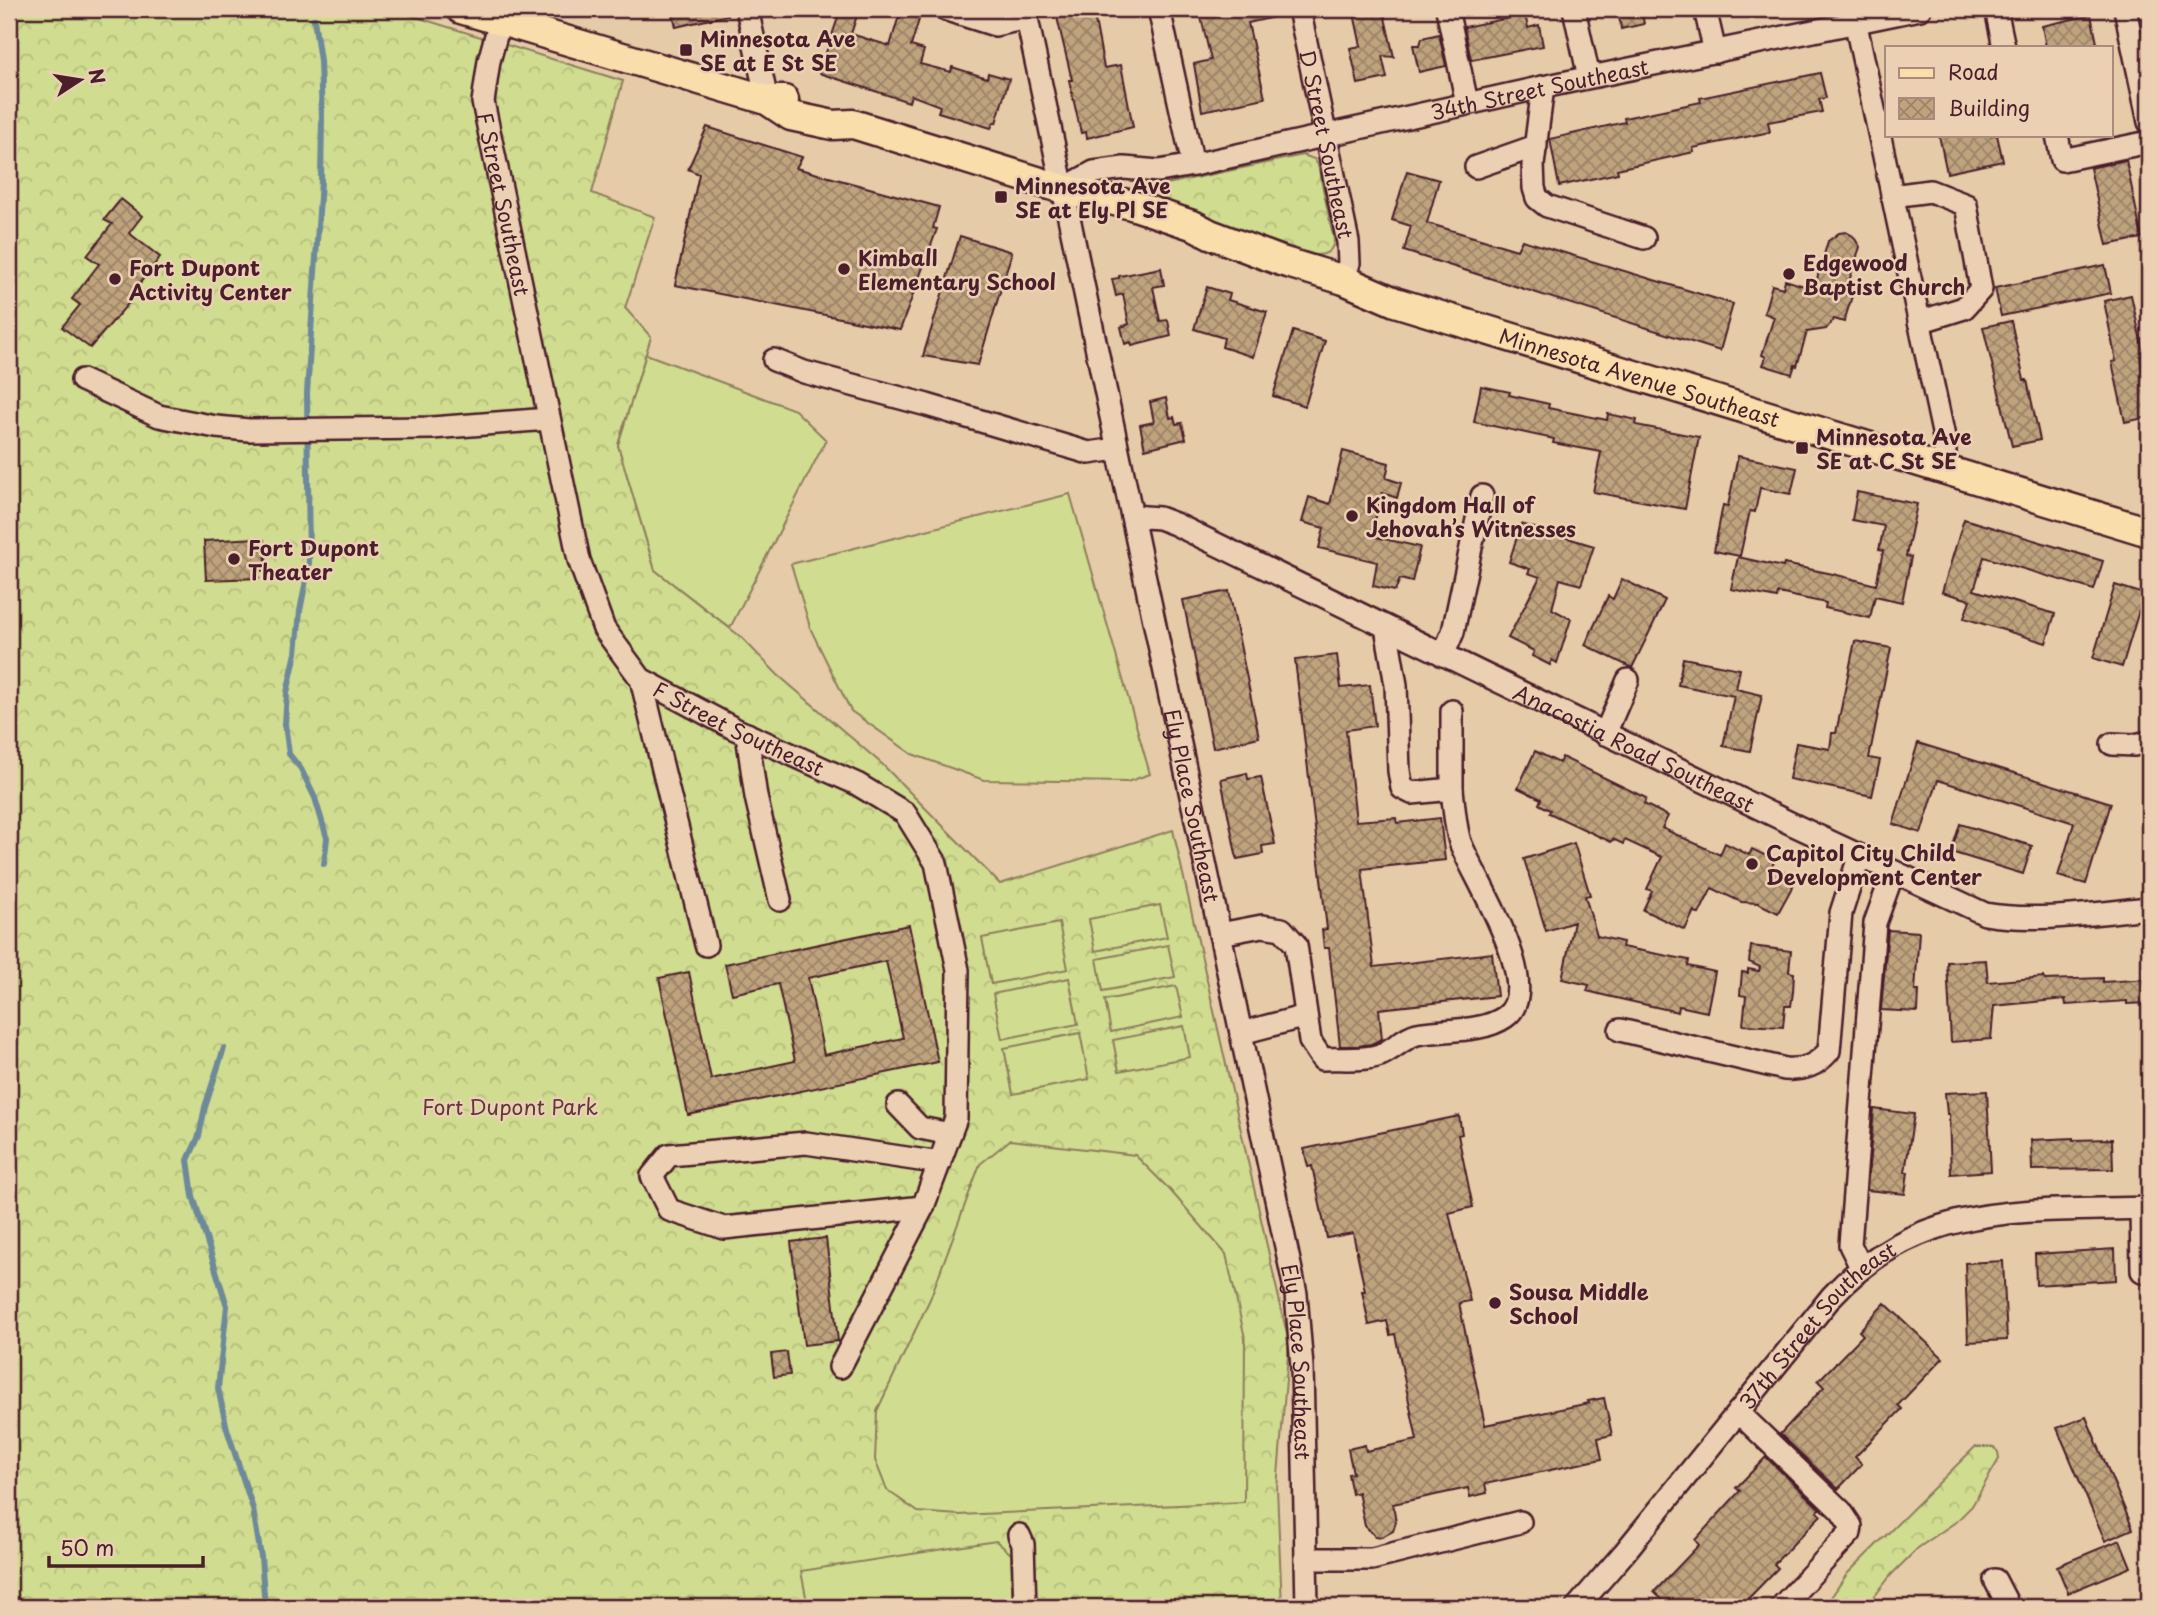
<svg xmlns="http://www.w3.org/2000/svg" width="2158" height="1616" font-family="'Playpen Sans',sans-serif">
<defs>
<pattern id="forest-crowns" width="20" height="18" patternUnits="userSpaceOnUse" patternTransform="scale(1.75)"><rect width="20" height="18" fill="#d0dc8f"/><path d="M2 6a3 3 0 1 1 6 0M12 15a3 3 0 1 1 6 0" fill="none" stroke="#b4bc7c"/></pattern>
<pattern id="building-cross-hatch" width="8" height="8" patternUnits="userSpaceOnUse" patternTransform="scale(1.75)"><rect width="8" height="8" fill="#bea37d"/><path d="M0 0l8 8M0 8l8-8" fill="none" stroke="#9c8467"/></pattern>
</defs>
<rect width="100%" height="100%" fill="#e6cba8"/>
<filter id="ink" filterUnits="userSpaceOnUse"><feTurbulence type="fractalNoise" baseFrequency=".0143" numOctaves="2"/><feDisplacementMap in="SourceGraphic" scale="14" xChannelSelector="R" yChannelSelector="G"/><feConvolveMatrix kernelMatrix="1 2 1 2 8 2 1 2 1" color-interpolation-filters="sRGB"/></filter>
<g filter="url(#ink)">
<!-- forest -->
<path fill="url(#forest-crowns)" stroke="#8d7e5d" stroke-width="2" d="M9,9h381l233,72 -31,112 63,24 -30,91 26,29 -33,108 37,125 86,67 37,38 104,89 118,120 173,-54 116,513 -12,145 5,119h-1273z
M1303,155l11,4 4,6 16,75c-1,11 -8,15 -18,15l-151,-48 -15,-8v-6l7,-7z
M1975,1447h18l5,5 1,7 -27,47 -15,15 -39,27 -26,26 -26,33h-36v-8l17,-25z"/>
<!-- garden -->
<path fill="#d0dc8f" stroke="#8d7e5d" stroke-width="2" d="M646,354l149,56 31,30 -96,188 -75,-58 -37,-125z
M1070,494l80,280 -23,8 -143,-2 -72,-26 -61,-43 -40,-81 -20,-66z
M1160,905l7,32 -72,14 -6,-32z
M1059,923l9,46 -77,15 -9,-46z
M1168,945l7,32 -72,14 -6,-32z
M1069,978l9,46 -76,15 -9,-45z
M1176,986l7,31 -72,15 -6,-32z
M1184,1026l6,31 -71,14 -6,-31z
M1080,1033l9,46 -76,15 -9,-46z
M1010,1140l125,15 34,34 57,65 19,84 -1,164 -286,13 -40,-3 -31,-22 -12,-30 2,-49 53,-112 50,-135z
M996,1541l15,13 2,53h-205l-7,-36z"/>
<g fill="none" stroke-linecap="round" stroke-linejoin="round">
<!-- stream -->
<path stroke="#6d899a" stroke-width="6" d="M314,19l6,42 2,58 -1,62 -14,212 2,172 -9,46 -4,42 -9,40 -2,31 4,30 12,15 14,29 12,40 -3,26
M224,1048l-19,59 -6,29 -11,24 5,36 34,110 -9,82 9,41 26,80 8,48 4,50"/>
</g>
<!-- building -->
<path fill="url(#building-cross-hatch)" stroke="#4a1f2b" stroke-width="2" fill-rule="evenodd" d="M672,9h55l1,6 -52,12z
M841,9h18l-8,25 39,12 11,-37 20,4 -10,33 13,4 -4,14 31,8 1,-5 35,11 1,-5 21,6 -13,44 -2,-1 -3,6 -53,-16 2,-6 -29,-11 -2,7 -90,-29z
M1055,9h38l11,59 17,-3 12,62 -46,11 -1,-6 -5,1 -12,-53h3z
M1199,9h83l1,6 -35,8 17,75 -63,13 -8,-47 17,-4z
M1353,9h30l11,48 -12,-1 5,22 -29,6 -8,-36 11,-2z
M1618,9h23l3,15 -23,5z
M2091,15l6,28 -18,4h-33l-4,-21z
M1519,16l7,3 2,9 11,-3 4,21 -72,14 -7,-33z
M1439,34l7,32 -27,6 -6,-27h7l2,-7z
M1820,73l6,25 -7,1 3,13 -54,10 2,10 -77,16 1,4 -77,17 1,4 -59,13 -9,-47 75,-17 -1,-4 77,-16 -1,-4z
M707,127l95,30 -6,11 143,39 -6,21 4,1 -37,101 -225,-45 24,-111 -11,-5z
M1939,135h58l6,26 -56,12z
M2126,160l16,78 -35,7 -17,-77z
M1407,171l32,9 -12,43 90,27 5,-10 211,64 -13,47 -316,-100 7,-25 -19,-6z
M121,199l21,17 -13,17 31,24 -30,39 3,2 -43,50 -28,-21 18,-22 -8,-6 27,-35 -12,-8 25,-32 -8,-4z
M1846,232l7,4 7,11 -15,47 7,2 -8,26 -10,-3 -8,10 -19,3 -10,34 -2,-1 -3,9 -29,-9 3,-8 -4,-2 12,-38 -10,-4 8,-28 11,3 2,-8 29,9 14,-48 11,-8z
M960,236l52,16 -34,113 -55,-9z
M2105,265l6,28 -110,23 -6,-28z
M1161,268l3,17 -11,2 7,34 8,-1 3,16 -39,10 -1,-4 -6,2 -4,-17 8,-3 -6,-30 -7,2 -4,-17 7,-1v-2z
M1207,287l23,7 -2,6 39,12 -14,45 -31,-10 2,-9 -30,-9z
M2131,295l13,60 -4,1 9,46v15l-24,5 -13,-60 4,-1 -12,-60z
M2011,321l13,59h3l13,60 -28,6 -29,-119z
M1293,331l32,10 -20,65 -32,-10z
M1481,386l29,6 -1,3 40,9 -1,4 59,12 1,-6 29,6 -1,5 63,12 -14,72 -92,-17 8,-40 -48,-9 1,-4 -80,-17z
M1166,398l4,20 4,-1 2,7 6,-1 4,16 -41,10 -5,-24 14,-3 -4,-20z
M1343,451l46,12 -3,15 15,5 -4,15 -15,-5 -11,43 49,11 -8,35 -12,-3 -5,12 -22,-5 4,-24 -58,-14 5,-20 -22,-6 7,-25 21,7z
M1738,456l59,12 -6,26 -31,-6 -5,24 -5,-1 -10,45 -26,-5 9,-46 5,1z
M1857,492l60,12 -11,52 5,1 -9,45 -27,-6 -5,22 -45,-10 1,-5 -48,-10 -1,5 -46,-9 7,-32 45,10 1,-3 49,10 43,11 7,-34 -4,-1 5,-24 -32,-6z
M1964,519l139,42 -9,29 -110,-33 -10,33 81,24 -9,29 -82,-25 6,-18 -28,-8z
M1521,524l73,22 -13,39 -21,-6 -8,30 19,10 -14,44 -5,-3 -2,5 -18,-9 2,-5 -26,-13 32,-61 -12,-4 2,-4 -21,-7z
M257,538l7,2 3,30 -9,1 1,7 -53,2 -2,-39z
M1622,579l43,21 -33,68 -47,-23 23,-49 5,3z
M2115,585l29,9 -22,73 -29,-9z
M1229,591l30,146 -46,11 -30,-148z
M1855,641l36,7 -22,110 11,2 -8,36 -83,-17 7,-36 34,6 2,-16h4z
M1337,655l4,33 29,-3 5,41 -29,4 10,91 40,-3 1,5 43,-5 5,42 -83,9 12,98 118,-14 5,43 -118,13 3,30 -11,5 -13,2h-18l-11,-98h-5l-2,-18 5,-1 -32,-269z
M1683,658l57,11 -4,20 26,6 -12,56 -27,-5 11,-50 -56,-11z
M1918,743l193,60 -25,81 -28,-8 16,-53 -136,-43 -17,53 -28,-9z
M1535,751l24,12 3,-6 84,41 -2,6 24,12 -6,12 58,27 5,-12 24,12 3,-6 23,11 -3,6 25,12 -19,35 -20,-10 -17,-1 -29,-14 -13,26 -5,-3 -9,19 -42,-20 9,-19 -5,-2 15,-32 -37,-17 -2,4 -10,-5 -2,3 -62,-29 1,-3 -11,-6 2,-5 -23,-11z
M1247,773l1,6 13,-2 14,67 -13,2 1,8 -26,5 -16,-80z
M1960,824l72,22 -9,28 -72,-22z
M1574,843l16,52 -5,1 12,40 26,6 -1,5 67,13 -1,6 27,6 -8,40 -28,-6 -1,6 -71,-16 -20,-5 2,-6 -27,-6 12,-57 -28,9 -22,-72z
M909,925l29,137 -250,53 -29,-137 30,-6 22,107 84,-18 -17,-77 -46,10 -7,-30zM886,961l17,77 -79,17 -16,-77z
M1888,930l31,2 -4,59h4l-1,21 -37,-2z
M1751,946l40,5 -2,21 5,1 -1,19 -2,14h-6l-2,21 -40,-2 3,-29 -6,-1 2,-23 6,1v-4l11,2 1,-4 -11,-5z
M1986,960l2,22 56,-5 1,3 58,-2v4l46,-3v24l-22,1v-3l-61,4 -1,-6 -71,7 -3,33 -40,3 -4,-80z
M1987,1091l4,80 -40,3 -2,-60h-2l-2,-21z
M1874,1109l40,5 -9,58h3l-3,22 -38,-4z
M1459,1116l3,18 -4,1 15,72 -24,6 21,88 -11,2 26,122 104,-22 -1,-2 16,-3 8,37 -14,3 4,21 -117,25 2,9 -17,4 -2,-9 -75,16 3,18 -3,9 -11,6 -7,-1 -10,-10 -7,-34 -6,2 -4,-20 5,-1 -5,-24 17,-4 1,6 51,-11 -22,-106 -5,1 -3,-14 -18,4 -7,-34h3l-12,-58 -26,5 -15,-72 -4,1 -4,-18z
M2073,1138v2l39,-1 1,30 -81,1 -1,-30z
M826,1238l12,103 -34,4 -13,-103z
M2115,1249l1,31 -80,5 -1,-31z
M2003,1261l4,79 -39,2 -3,-79z
M1885,1303l58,55 -45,47 4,4 -47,48 7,7 -24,25 -58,-55 44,-47 -6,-6 45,-46 -4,-4z
M787,1352l3,23 -16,2 -3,-23z
M2086,1417l47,112 -28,12 -48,-113z
M1766,1457l54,52 -3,3 4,3 -47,49 4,4 -38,39h-70l-16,-15 45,-47 -4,-5 45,-49 -4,-3z
M2120,1540l11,27 -63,26 -11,-27z"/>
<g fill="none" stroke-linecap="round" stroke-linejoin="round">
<!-- minor casing -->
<g stroke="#4a1f2b" stroke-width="26">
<g id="minor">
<path d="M747,9l20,91"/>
<path d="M944,9l51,16 32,-7"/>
<path id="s1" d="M1025,9l271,1285 6,73 5,240"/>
<path d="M1159,9l34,156"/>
<path id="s2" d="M1299,9l49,233 1,21 -5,17"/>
<path d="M1447,9l20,94"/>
<path d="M1574,9l15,68"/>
<path d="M1705,9l10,43"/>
<path d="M1996,9l8,38"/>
<path d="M2125,9l24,113"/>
<path d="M1853,11l91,426 2,32"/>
<path id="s3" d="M500,21l-11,40 -6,41 96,458 25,69 37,50 94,50 122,55 48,29 31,50 22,107 -2,148 -33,89 -199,21 -55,-18 -17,-34 17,-21 137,-12 134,20"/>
<path d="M1543,87l-10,78 1,23 3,10 10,8 97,32"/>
<path d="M2057,135l5,25 87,-18"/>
<path d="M1476,167l60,-21"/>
<path id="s4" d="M1063,189l31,-17 30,-4 35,3 34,-6 350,-78 377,-78"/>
<path d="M1892,196l38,-5 36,14 15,84 -17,19 -45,14"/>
<path d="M774,360l30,12 123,33 162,48 28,-4"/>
<path d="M82,380l77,36 57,11 33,3 183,-2 117,-9"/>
<path id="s5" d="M1132,516l27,2 16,6 619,301 191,89c51,9 112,-1 164,-6"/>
<path d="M1443,655l10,-23 29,-136"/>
<path d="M641,679l65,266"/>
<path d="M1452,711v78"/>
<path d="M747,734l9,63 24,103"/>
<path d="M1605,734l23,-54"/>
<path d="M2112,744l22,1 15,-3"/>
<path d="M1220,934l42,-8 20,3 14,16 14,96 12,18c18,-1 41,2 58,-4 13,-5 24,-18 37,-21 27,-5 65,-1 88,-17 42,-29 -32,-140 -45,-175 -5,-16 -6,-36 -8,-53l-40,4 -10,-5 -3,-17 -3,-86 -10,-58"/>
<path d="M1620,1030l165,39c19,1 31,-3 44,-18l12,-138 18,-56"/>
<path d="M1241,1033l65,-17"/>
<path d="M898,1105l22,23 30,6"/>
<path d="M2141,1209l1,62"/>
<path d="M1861,1267l-11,-22 25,-322 18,-50"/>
<path d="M840,1367l83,-160"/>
<path d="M1738,1412l103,99 10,15 -1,7 -69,74"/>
<path d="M1019,1535l4,9 2,63"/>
<path d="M1306,1559h66l148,-37"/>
<path d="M1995,1580l14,27"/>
<path id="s6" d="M1577,1607l47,-54 208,-257c89,-97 197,-84 317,-88"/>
</g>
</g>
<!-- major casing -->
<g stroke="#4a1f2b" stroke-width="33">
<g id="major">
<path d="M461,9l306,91h17"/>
<path id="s7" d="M767,100l24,16 42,9 20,-1 210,65 69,16 63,21 15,8 71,27 63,19 51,22 754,230"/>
</g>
</g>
<!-- minor -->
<use href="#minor" stroke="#ecd0b3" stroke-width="21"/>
<!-- major -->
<use href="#major" stroke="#f9deab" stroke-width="28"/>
</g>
</g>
<!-- markers -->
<g fill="#4a1f2b" stroke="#ecd0b3" stroke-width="2.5">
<rect x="679" y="43" width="14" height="14" rx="3.5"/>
<rect x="994" y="190" width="14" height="14" rx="3.5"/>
<circle cx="844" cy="269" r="7"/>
<circle cx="1789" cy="274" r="7"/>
<circle cx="115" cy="279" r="7"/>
<rect x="1795" y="441" width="14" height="14" rx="3.5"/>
<circle cx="1352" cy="516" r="7"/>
<circle cx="234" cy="559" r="7"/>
<circle cx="1752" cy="864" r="7"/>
<circle cx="1495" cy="1303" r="7"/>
</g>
<g text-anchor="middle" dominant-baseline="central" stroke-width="5" stroke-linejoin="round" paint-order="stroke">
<!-- poi labels -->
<g font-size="21" font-weight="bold" fill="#4a1f2b" stroke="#ecd0b3" text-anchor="start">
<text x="700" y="38">Minnesota Ave<tspan x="700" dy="24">SE at E St SE</tspan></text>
<text x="1015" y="185">Minnesota Ave<tspan x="1015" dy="24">SE at Ely Pl SE</tspan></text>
<text x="858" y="257">Kimball<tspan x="858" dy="24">Elementary School</tspan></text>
<text x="1803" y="262">Edgewood<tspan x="1803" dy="24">Baptist Church</tspan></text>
<text x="129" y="267">Fort Dupont<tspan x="129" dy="24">Activity Center</tspan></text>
<text x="1816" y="436">Minnesota Ave<tspan x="1816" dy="24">SE at C St SE</tspan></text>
<text x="1366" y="504">Kingdom Hall of<tspan x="1366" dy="24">Jehovah’s Witnesses</tspan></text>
<text x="248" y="547">Fort Dupont<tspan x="248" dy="24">Theater</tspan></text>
<text x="1766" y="852">Capitol City Child<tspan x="1766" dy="24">Development Center</tspan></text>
<text x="1509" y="1291">Sousa Middle<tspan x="1509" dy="24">School</tspan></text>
</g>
<!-- street labels -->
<g font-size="21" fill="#4a1f2b" stroke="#ecd0b3">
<text stroke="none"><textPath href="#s4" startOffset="490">34th Street Southeast</textPath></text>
<text stroke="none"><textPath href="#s2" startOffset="138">D Street Southeast</textPath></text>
<text stroke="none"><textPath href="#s3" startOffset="187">F Street Southeast</textPath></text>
<text stroke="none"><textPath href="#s7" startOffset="919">Minnesota Avenue Southeast</textPath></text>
<text stroke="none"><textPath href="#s3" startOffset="796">F Street Southeast</textPath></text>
<text stroke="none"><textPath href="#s5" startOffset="555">Anacostia Road Southeast</textPath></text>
<text stroke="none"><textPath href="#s1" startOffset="814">Ely Place Southeast</textPath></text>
<text stroke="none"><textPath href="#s6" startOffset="371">37th Street Southeast</textPath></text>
<text stroke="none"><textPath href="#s1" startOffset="1381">Ely Place Southeast</textPath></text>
</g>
<!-- park labels -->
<g font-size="21" fill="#5e3b3a" stroke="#ecd0b3">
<text x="510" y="1106">Fort Dupont Park</text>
</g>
</g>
<!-- margin -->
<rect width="2158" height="1616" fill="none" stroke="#ecd0b3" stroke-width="35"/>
<rect x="18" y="18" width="2123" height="1581" fill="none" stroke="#4a1f2b" stroke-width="2.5" filter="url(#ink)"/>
<!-- legend -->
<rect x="1885" y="46" width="228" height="91" fill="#ecd0b3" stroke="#ab897d" stroke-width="2"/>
<rect x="1899" y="68" width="35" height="10" fill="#f9deab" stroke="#ab897d" stroke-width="2"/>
<text x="1948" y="80" font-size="21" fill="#4a1f2b">Road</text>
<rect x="1899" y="98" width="35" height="21" fill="url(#building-cross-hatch)" stroke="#ab897d" stroke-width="2"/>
<text x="1948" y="116" font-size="21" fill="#4a1f2b">Building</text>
<!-- north arrow -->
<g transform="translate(80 80) rotate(78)" stroke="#ecd0b3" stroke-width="5" paint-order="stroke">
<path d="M0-5L12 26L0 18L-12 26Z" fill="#4a1f2b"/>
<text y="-10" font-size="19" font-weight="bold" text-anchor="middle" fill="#4a1f2b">N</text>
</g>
<!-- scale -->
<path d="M49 1556v10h154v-10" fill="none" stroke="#4a1f2b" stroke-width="3.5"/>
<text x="60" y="1556" font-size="21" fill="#4a1f2b" stroke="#ecd0b3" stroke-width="5" paint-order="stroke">50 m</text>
</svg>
